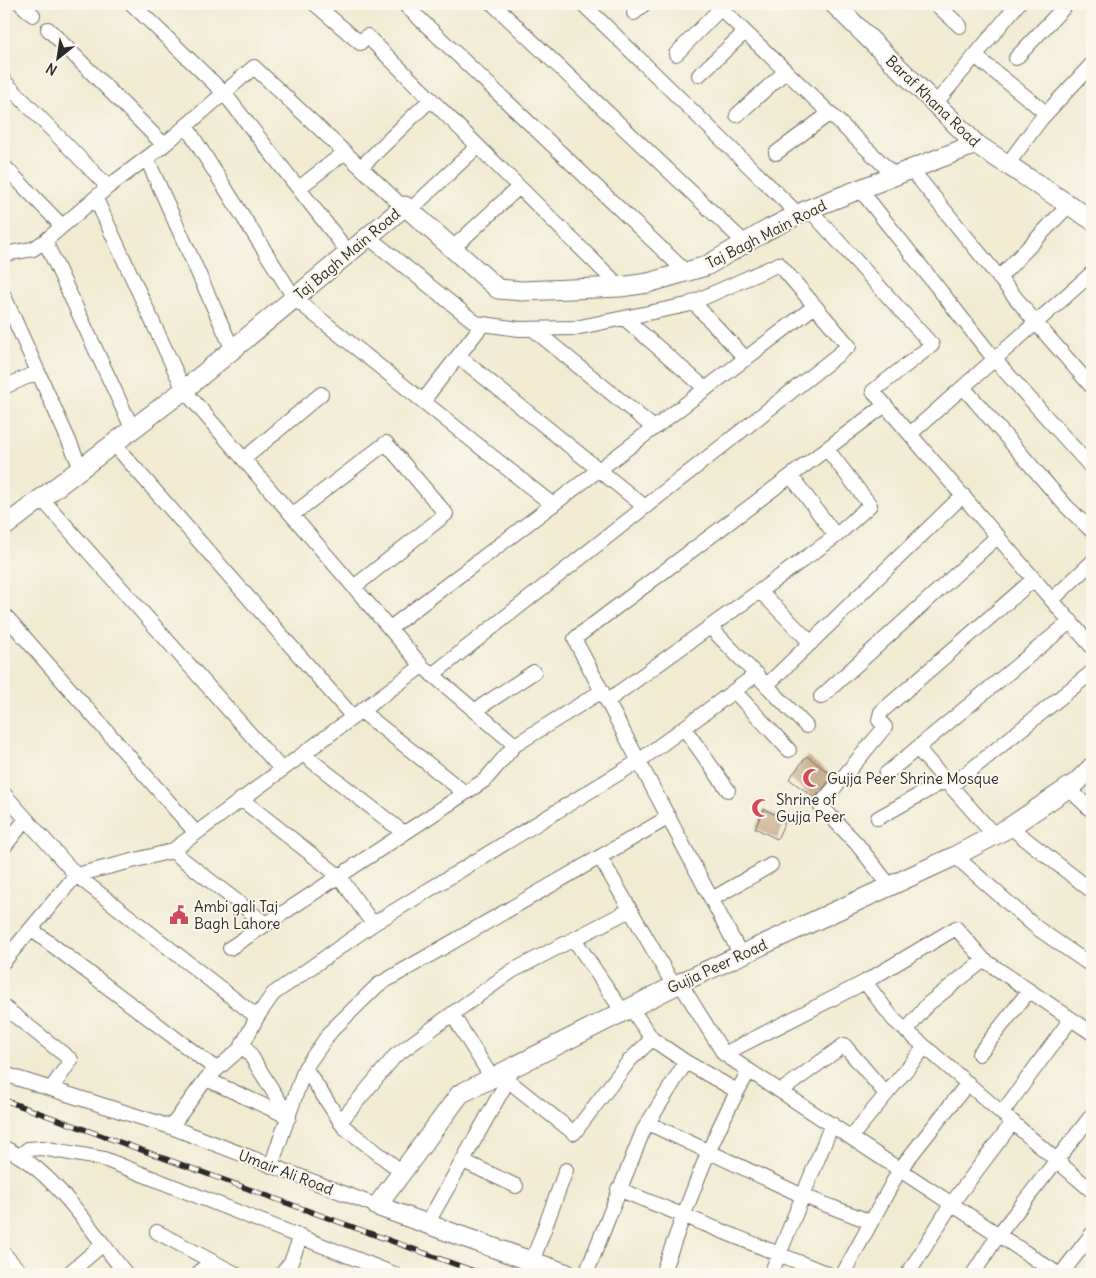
<svg xmlns="http://www.w3.org/2000/svg" width="1096" height="1278" font-family="Delius,sans-serif">
<rect width="100%" height="100%" fill="#fbf7ec"/>
<filter id="ink" filterUnits="userSpaceOnUse"><feTurbulence type="fractalNoise" baseFrequency=".02" numOctaves="2"/><feDisplacementMap in="SourceGraphic" scale="10" xChannelSelector="R" yChannelSelector="G"/><feConvolveMatrix kernelMatrix="1 2 1 2 8 2 1 2 1" color-interpolation-filters="sRGB"/></filter>
<filter id="wash" filterUnits="userSpaceOnUse"><feTurbulence type="fractalNoise" baseFrequency=".0096" numOctaves="4" result="noise"/><feDisplacementMap in="SourceGraphic" scale="20" xChannelSelector="R" yChannelSelector="G"/><feGaussianBlur stdDeviation="1.12" result="paint"/><feColorMatrix in="noise" values="0 0 0 0 0 0 0 0 0 0 0 0 0 0 0 0 0 1.4 0 .05"/><feComposite in="paint" operator="in"/></filter>
<g filter="url(#wash)">
<rect width="100%" height="100%" fill="#f1ebd2"/>
<g id="blocks">
<!-- building -->
<path fill="#c3a280" d="M807,756l26,20 -18,22 -26,-19z
M764,809l22,11 -9,19 -22,-11z"/>
</g>
</g>
<g filter="url(#ink)">
<use href="#blocks" fill-opacity="0" stroke="#706e65" stroke-width="1"/>
<g fill="none" stroke-linecap="round" stroke-linejoin="round">
<!-- street casing -->
<g stroke="#706e65" stroke-width="16">
<path id="street" d="M21,4l12,11
M132,4l92,89 125,160
M315,4l45,39 7,-7 253,251
M404,4l282,268
M493,4l252,239
M583,4l215,210
M716,4l178,171
M936,4l24,22
M634,13l10,-9
M48,29l116,116
M676,54l45,-46
M975,56l71,57
M1016,58l51,-54
M699,75l46,-43
M4,81l104,106
M935,104l83,-100
M737,115l49,-44
M186,126l109,173 258,206
M776,153l54,-40
M147,159l85,189
M1007,165l34,-46 51,-55
M4,166l58,60
M361,167l70,-68
M911,169l125,154 56,64
M299,188l46,-36
M859,188l136,172 97,108
M809,209l123,136 -59,46 12,14
M410,210l68,-64
M368,237l108,86 43,6 56,-1 112,-23 92,-41 70,82 -417,329
M45,241l88,189
M454,247l65,-60
M4,254l29,-5 12,-8 63,-54 56,-42 90,-78 149,140
M999,278l69,-72
M4,296l77,172
M693,302l53,57
M624,318l82,71
M533,329l121,99
M458,356l187,151
M4,387l34,-15
M963,387l103,119 26,25
M423,401l60,-77
M910,434l182,-161
M113,443l240,274
M244,459l77,-65
M791,476l45,60
M42,499l240,271
M292,515l94,-72 60,71 -92,73
M760,591l51,52
M1052,600l40,-38
M4,614l192,219
M710,627l96,99
M390,628l425,-322
M427,670l88,75 87,-54
M767,685l196,-190
M734,691l55,59
M821,697l177,-161
M607,701l229,-165 34,-31 -43,-56
M361,711l104,82
M474,711l60,-39
M684,728l44,62
M917,748l77,87
M303,754l101,79
M886,774l185,-153
M951,786l141,-114
M1067,787l25,24
M4,794l72,81 96,-24 250,-185 -238,-276 -88,-191
M241,799l98,77 34,48
M878,818l68,-38
M1010,827l82,64
M4,847l22,-28
M172,851l94,73
M955,856l82,72 55,38
M600,857l74,129
M890,886l-33,-42 -37,-39 65,-78 -6,-7 2,-8 153,-133
M712,899l59,-34
M31,929l185,140
M574,939l49,73
M230,948l255,-168 30,-35
M741,955l-164,-311 -2,-5 3,-3 307,-231 207,242
M4,961l72,-86 181,142
M865,982l29,38 198,171
M680,983l44,71 334,220
M4,1007l67,53 -20,29
M452,1014l40,64
M906,1031l22,-27 56,-44
M243,1043l46,74
M724,1054l141,-72 91,-54 28,32 108,73
M979,1054l50,-63
M686,1062l51,29
M305,1068l39,59 58,45
M4,1074l167,53 206,79
M500,1074l74,59 55,-72 23,-22
M206,1079l83,38
M781,1091l63,-46 42,49
M1002,1113l69,-94
M340,1122l55,-66 57,-42 60,-43 118,-61
M648,1123l155,73 68,26
M171,1127l35,-48 35,-31 16,-31 16,-23 100,-70 266,-163 118,-87
M851,1137l74,-90
M4,1148c48,20 89,85 122,126
M21,1155l7,-6 14,-1 62,11 290,115
M463,1161l53,25
M271,1166l34,-98 26,-37 47,-46 291,-168
M618,1189l210,85
M427,1224l81,-144
M157,1232l79,42
M4,1254l18,20
M532,1262l34,-92
M68,1274l34,-29
M198,1274l12,-13
M281,1274l10,-12 10,-26
M586,1274l57,-143 43,-69 -34,-23 -21,-31
M662,1274c26,-69 49,-140 87,-203
M771,1274l61,-150
M843,1274l57,-105 68,-86
M908,1274l44,-71 61,-81
M973,1274l26,-40 93,-119
M1061,1274l31,-40"/>
</g>
<!-- secondary casing -->
<g stroke="#706e65" stroke-width="21">
<path id="secondary" d="M834,4l142,140 116,76
M4,527l180,-137 221,-184 93,83 24,2 98,-4 28,-4 58,-17 63,-37 40,-20 167,-65
M567,1274l-190,-68 83,-112 220,-111 275,-127 55,-29 67,-45 15,-15"/>
</g>
<!-- street -->
<use href="#street" stroke="#fff" stroke-width="14"/>
<!-- secondary -->
<use href="#secondary" stroke="#fff" stroke-width="19"/>
<!-- rail casing -->
<g stroke="#2b2b2b" stroke-width="5.5">
<path id="rail" d="M4,1100l478,174"/>
</g>
<!-- rail -->
<use href="#rail" stroke="#fbf7ec" stroke-width="4" stroke-dasharray="11" stroke-linecap="butt"/>
</g>
</g>
<!-- icons -->
<defs>
<g id="mosque-bare" transform="scale(1.5)"><path d="M3.5-4.9A6 6 0 1 0 3.5 4.9A5 5 0 1 1 3.5-4.9Z" fill="#d1495b" stroke="#fbf7ec" stroke-width="2.5" paint-order="stroke"/></g>
<g id="civic-bare" transform="scale(1.5)"><path d="M-.6-6.5H3V-4.5H.6V-3L4-1V1h2V6H-6V1h2V-1L-.6-3ZM-1.2 2.5V6h2.4V2.5Z" fill="#d1495b" stroke="#fbf7ec" stroke-width="2.5" paint-order="stroke"/></g>
</defs>
<g fill-rule="evenodd">
<use href="#mosque-bare" x="812" y="778"/>
<use href="#mosque-bare" x="761" y="808"/>
<use href="#civic-bare" x="179" y="915"/>
</g>
<g text-anchor="middle" dominant-baseline="central" stroke-width="4" stroke-linejoin="round" paint-order="stroke">
<!-- street labels -->
<g font-size="15" fill="#2b2b2b" stroke="#fbf7ec">
<text transform="translate(933 101) rotate(44)">Baraf Khana Road</text>
<text transform="translate(766 234) rotate(-27)">Taj Bagh Main Road</text>
<text transform="translate(347 254) rotate(-40)">Taj Bagh Main Road</text>
<text transform="translate(717 966) rotate(-25)">Gujja Peer Road</text>
<text transform="translate(286 1172) rotate(21)">Umair Ali Road</text>
</g>
<!-- poi labels -->
<g font-size="15" fill="#2b2b2b" stroke="#fbf7ec" text-anchor="start">
<text x="827" y="778">Gujja Peer Shrine Mosque</text>
<text x="776" y="799">Shrine of<tspan x="776" dy="17">Gujja Peer</tspan></text>
<text x="194" y="906">Ambi gali Taj<tspan x="194" dy="17">Bagh Lahore</tspan></text>
</g>
</g>
<!-- margin -->
<rect width="1096" height="1278" fill="none" stroke="#fbf7ec" stroke-width="20"/>
<!-- north arrow -->
<g transform="translate(58 58) rotate(210)" stroke="#fbf7ec" stroke-width="4" paint-order="stroke">
<path d="M0-4L9 19L0 12L-9 19Z" fill="#2b2b2b"/>
<text y="-8" font-size="14" font-weight="bold" text-anchor="middle" fill="#2b2b2b">N</text>
</g>
</svg>
